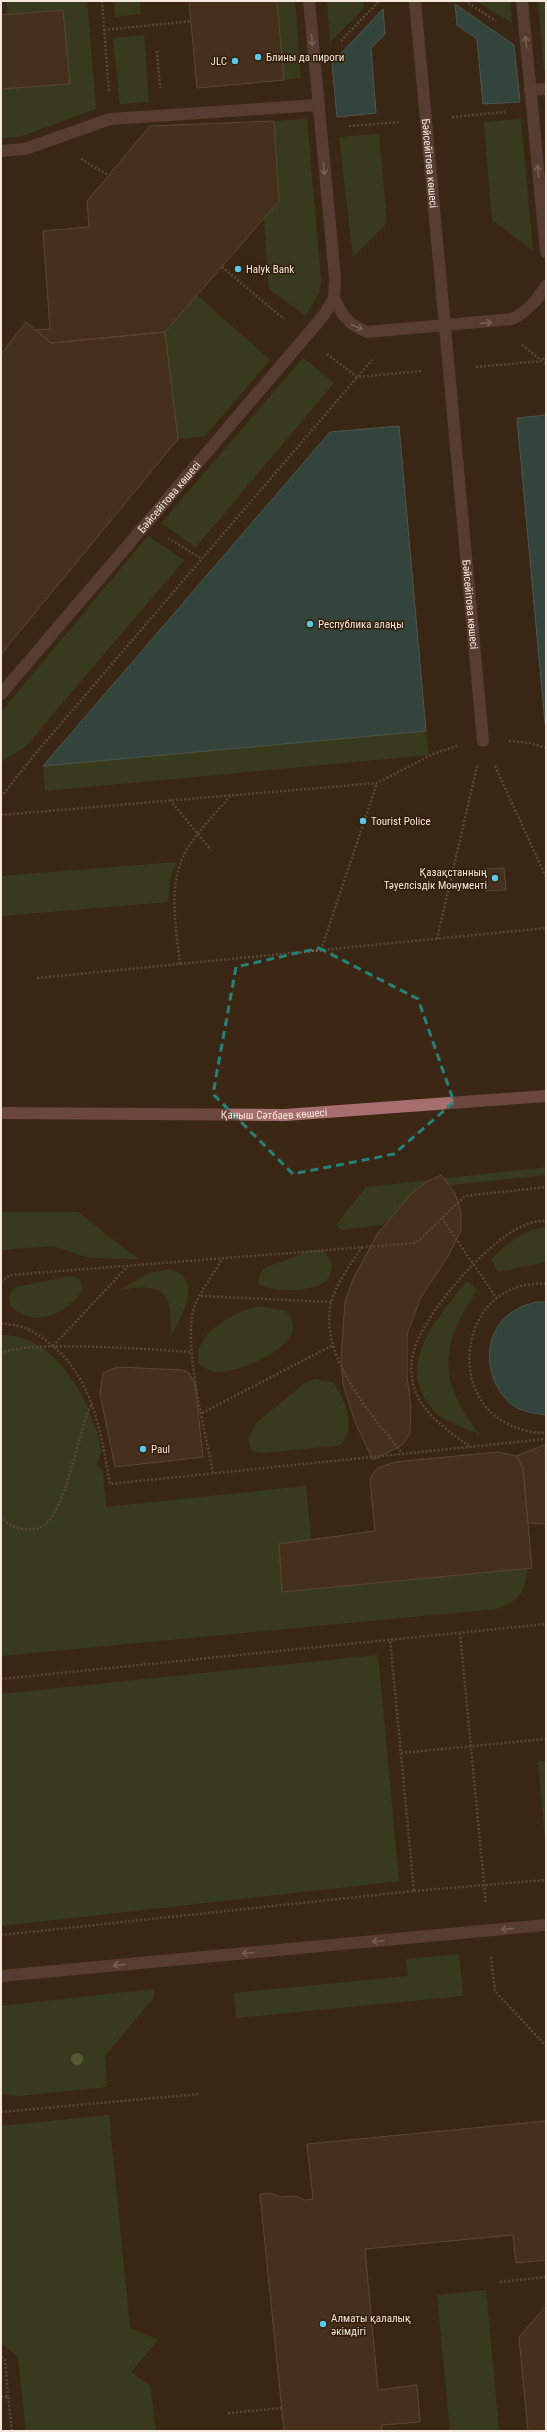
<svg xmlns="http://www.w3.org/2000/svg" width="547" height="2432" font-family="'Roboto Condensed',sans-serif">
<rect width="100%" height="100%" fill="#3b2714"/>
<!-- green -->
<path fill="#375329" d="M7,1h80l9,108 -77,28 -18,1v-49l68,-5 -6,-74 -56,4z
M114,1h26l1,13 -26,3z
M277,1h18l6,77 -17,2z
M327,1h36l1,7 -34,34z
M476,1h34l2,22z
M538,1h8v70h-2z
M144,35l5,67 -29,2 -7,-66z
M307,119l14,161 -2,13 -13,23 -37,-27 -5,-71 15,-17 -5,-80z
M521,119l12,132 -41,-31 -8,-98z
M379,134l8,89 -34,34 -14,-120z
M197,295l73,65 -65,76 -27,3 -13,-107z
M303,358l31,25 -138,164 -35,-24z
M148,536l36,24 -158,186 -25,16v-50z
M426,731l3,24 -384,36 -2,-25z
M176,862l-5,12 -3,28 -167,14v-40z
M546,1167v8l-122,13 -42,37 -41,5 -5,-5 30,-38z
M1,1212h77l60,47 -48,-1 -37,-12 -52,4z
M546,1227v35l-48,10 -7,-13c16,-15 32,-29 55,-32z
M312,1250h11l9,12c0,6 -1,13 -5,18 -10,12 -60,14 -70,2l4,-10 4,-4z
M170,1269c34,10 12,47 0,68 5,-45 -8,-56 -52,-46l31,-18z
M70,1276l10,3 3,11c-16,24 -49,39 -72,16 -3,-9 -2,-13 5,-19z
M467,1281l10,9c-37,55 -40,90 2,144 -14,-6 -33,-12 -44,-22 -44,-45 3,-94 32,-131z
M261,1306l25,5c4,5 7,10 7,17 -2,23 -56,45 -76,44 -6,0 -12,-4 -17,-7 -12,-30 38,-56 61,-59z
M1,1335c47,-1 78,47 92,86 5,14 12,29 4,43l6,9 3,34 200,-21 5,54 -32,4 3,48 246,-24c-5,25 -6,32 -31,41l-496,47z
M315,1379l19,4c11,19 23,43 7,62l-77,8 -9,-1 -4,-3 -3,-10 8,-16 49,-40z
M378,1655l21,226 -398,45v-232z
M538,1761h8v92z
M459,1954l4,42 -227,22 -2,-25 174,-17 -2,-17z
M154,1989v8l-49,59 2,31 -88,9 -18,-2v-88z
M109,2115l21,213 28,12 -27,32 19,14 6,45h-130l-8,-74 -17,-14v-217z
M486,2290l13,141h-49l-13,-136z"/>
<!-- water -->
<path fill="#28686e" stroke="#668e8f" d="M455,4l59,41 6,57 -37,2 -6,-65 -20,-14z
M383,9l2,25 -14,14 5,65 -39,4 -5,-54z
M546,415v308h-1l-28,-305z
M399,426l27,305 -383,35 287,-334z
M536,1302h10v113c-12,-2 -25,-3 -35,-11 -29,-25 -31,-77 8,-96 5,-3 11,-4 17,-6z"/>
<!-- building -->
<path fill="#523c28" stroke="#866e59" d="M189,1h88l7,79 -87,8z
M63,10l7,74 -69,5v-74z
M274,121l5,80 -114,131 -114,11 -15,-13 14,-1 -7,-98 46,-4 -2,-26 63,-75z
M26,322l25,21 114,-11 13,107 -177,215v-300z
M504,868l2,22 -20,1 -2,-22z
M441,1175l13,17 4,9 3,13v17l-14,27 -26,39 -14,37v43l4,29 -1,27 -8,12 -29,15 -18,-38 -12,-38 -2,-27 4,-55 8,-23 25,-46 33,-39 14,-11z
M117,1367l65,3 6,2 7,11 8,74 -88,10 -15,-73 3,-21z
M545,1445l1,79 -18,-1 -5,-55 -7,-12z
M498,1452l18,4 7,12 9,100 -250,24 -3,-48 96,-13 -5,-51 3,-7 5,-5 17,-6z
M546,2121v139l-30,3 -3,-28 -148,14 13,141 39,-5 3,37 -38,3v6h-98l-24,-237 10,-1 10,4 16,-1 8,4 9,-1 -6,-55z
M546,2306v125h-18l-9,-94z"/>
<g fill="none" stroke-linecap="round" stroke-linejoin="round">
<!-- path -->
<path stroke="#7f6d5c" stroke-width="2.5" stroke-dasharray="2 2" stroke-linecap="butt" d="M102,1l7,91
M465,1l31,20
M104,30l87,-9
M341,41l38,-40
M157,51l3,37
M452,117l53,-5
M349,126l51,-4
M81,159l27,16
M222,267l62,52
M522,345l24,19
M327,354l30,23 65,-6
M476,367l66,-6 4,-5
M168,538l34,21
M509,741l22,2 15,5
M495,766l51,111
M1,797l34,-43 337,-394
M170,800l41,50
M1,815l376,-32 56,-29 24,-8
M437,939l40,-173
M321,950l56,-167
M180,964c-4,-37 -13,-81 7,-115 12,-19 29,-36 43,-53
M37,978l509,-50
M442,1218l55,81
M362,1247c-11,17 -26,36 -31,56 -12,54 40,111 71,150
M1,1282l9,-7 406,-32 49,-47 81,-9
M546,1284c-94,-8 -110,146 0,149
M201,1296l130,6
M1,1323c8,2 19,2 27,6 62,33 71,92 82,155l436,-45
M53,1346l76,-81
M1,1354c23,-15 156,-4 190,-2
M202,1413l131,-68
M469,1446c-23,-17 -53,-36 -57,-68 -2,-12 0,-24 5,-36 14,-35 76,-109 114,-119 5,-2 10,-2 15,-2
M213,1473c-7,-39 -32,-133 -18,-168 7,-16 19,-32 28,-47
M1,1516c6,8 13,12 23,13 5,0 11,1 15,-1 27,-9 39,-100 53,-125
M460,1633l26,271
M1,1679l545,-55
M401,1753l145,-14
M414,1891l132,-11
M1,1935l413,-44 -24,-252
M491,1957l4,34 51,55
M1,2112l198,-18
M500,2282l46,-5
M1,2357l4,3 3,36
M1,2397l7,-1 4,35
M228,2413l54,-5"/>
<!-- lane -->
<path stroke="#7b5756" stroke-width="12" d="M530,90l16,-1
M1,151l24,-2 85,-30 208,-14
M1,1976l545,-51"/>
<!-- street -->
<g stroke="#7b5756" stroke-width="12">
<path id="s1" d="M415,1l68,740"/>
<path d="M522,1l24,251"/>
<path d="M334,298c9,19 13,25 33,34l145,-13c16,-8 24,-18 34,-33"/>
<path id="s2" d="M1,694l323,-379 10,-17 1,-20 -26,-277"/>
</g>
<!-- secondary -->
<path stroke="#a76e6e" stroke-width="12" id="s3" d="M1,1113l284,2 261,-19"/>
</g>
<!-- trees -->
<circle fill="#7c965a" cx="77" cy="2059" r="6"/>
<!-- one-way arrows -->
<defs><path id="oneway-shaft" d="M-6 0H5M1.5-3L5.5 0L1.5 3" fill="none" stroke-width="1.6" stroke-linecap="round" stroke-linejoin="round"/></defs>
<g stroke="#bea69f">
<use href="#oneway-shaft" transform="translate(312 40) rotate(85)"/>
<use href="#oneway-shaft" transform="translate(526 42) rotate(-96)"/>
<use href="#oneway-shaft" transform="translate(324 169) rotate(85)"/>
<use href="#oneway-shaft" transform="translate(538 171) rotate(-96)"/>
<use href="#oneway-shaft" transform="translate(486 323) rotate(-3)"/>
<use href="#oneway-shaft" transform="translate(357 327) rotate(23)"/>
<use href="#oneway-shaft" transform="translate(507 1929) rotate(174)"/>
<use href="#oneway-shaft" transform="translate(378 1941) rotate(175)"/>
<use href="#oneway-shaft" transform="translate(248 1953) rotate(175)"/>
<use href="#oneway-shaft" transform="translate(119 1965) rotate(175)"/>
</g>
<!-- marked area -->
<path d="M0 0H547V2432H0ZM319,948l99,51 36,103 -60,52 -101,20 -80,-80 23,-127z" fill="#3b2714" fill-opacity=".55" fill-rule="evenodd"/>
<path fill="none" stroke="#268179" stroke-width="3" stroke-dasharray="8 5" stroke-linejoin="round" d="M319,948l99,51 36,103 -60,52 -101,20 -80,-80 23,-127z"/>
<!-- markers -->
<g fill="#5dc7e8" stroke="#311d0a" stroke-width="1.5">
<circle cx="258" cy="57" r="4"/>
<circle cx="235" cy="61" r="4"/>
<circle cx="238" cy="269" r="4"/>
<circle cx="310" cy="624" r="4"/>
<circle cx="363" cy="821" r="4"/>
<circle cx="495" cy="878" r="4"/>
<circle cx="143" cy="1449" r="4"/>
<circle cx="323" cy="2324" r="4"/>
</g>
<g text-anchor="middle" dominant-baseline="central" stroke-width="3" stroke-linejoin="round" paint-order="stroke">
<!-- poi labels -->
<g font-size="11" fill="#f5e7db" stroke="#311d0a" text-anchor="start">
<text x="266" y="57">Блины да пироги</text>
<text x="227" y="61" text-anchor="end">JLC</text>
<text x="246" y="269">Halyk Bank</text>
<text x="318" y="624">Республика алаңы</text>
<text x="371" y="821">Tourist Police</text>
<text x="487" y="872" text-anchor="end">Қазақстанның<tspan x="487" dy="13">Тәуелсіздік Монументі</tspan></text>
<text x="151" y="1449">Paul</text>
<text x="331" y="2318">Алматы қалалық<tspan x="331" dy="13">әкімдігі</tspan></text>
</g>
<!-- street labels -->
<g font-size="11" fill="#f5e7db" stroke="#311d0a">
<text stroke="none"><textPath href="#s1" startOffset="163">Бәйсейітова көшесі</textPath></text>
<text stroke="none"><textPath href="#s2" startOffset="259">Бәйсейітова көшесі</textPath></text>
<text stroke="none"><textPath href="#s1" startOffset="606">Бәйсейітова көшесі</textPath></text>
<text stroke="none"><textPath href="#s3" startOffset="273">Қаныш Сәтбаев көшесі</textPath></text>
</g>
</g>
<!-- border -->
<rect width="547" height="2432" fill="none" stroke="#f5e7db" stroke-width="4"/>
</svg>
